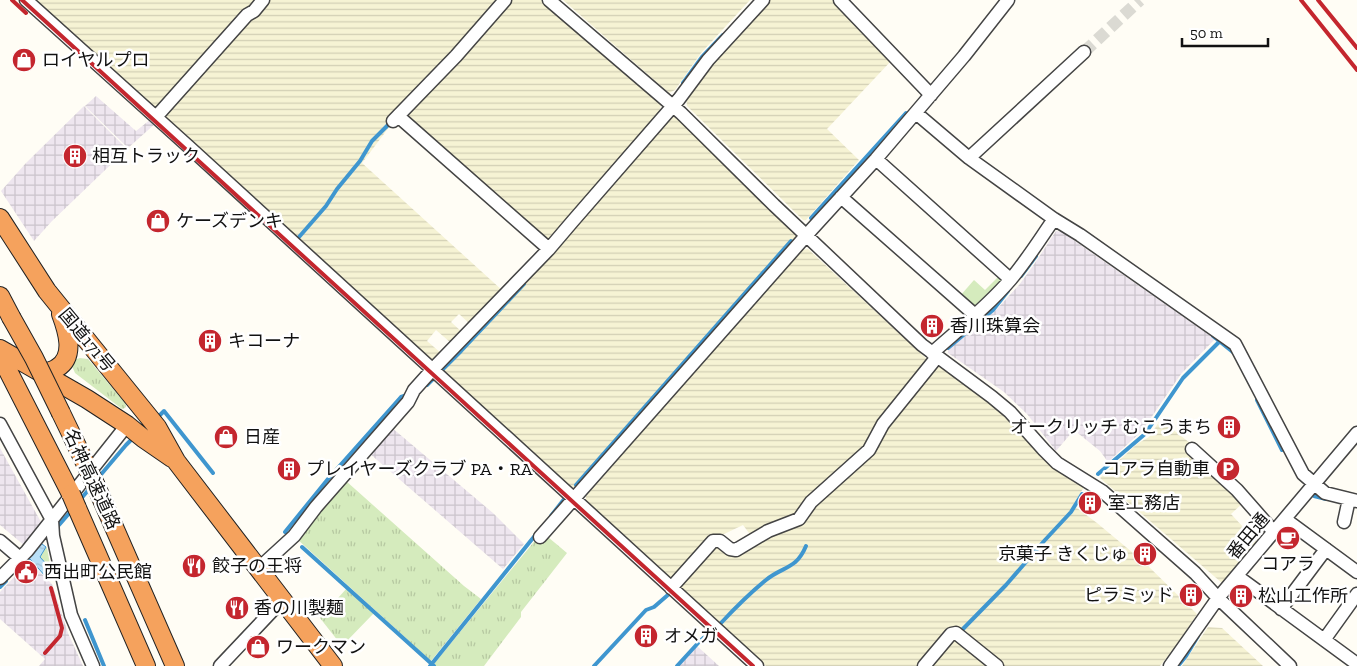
<svg xmlns="http://www.w3.org/2000/svg" width="1357" height="666" font-family="'Zilla Slab','Noto Sans JP',serif">
<defs>
<pattern id="industrial-grid" width="8" height="8" patternUnits="userSpaceOnUse" patternTransform="scale(1.25)"><rect width="8" height="8" fill="#eee6ef"/><path d="M0 4h8M4 0v8" fill="none" stroke="#cbc4cc"/></pattern>
<pattern id="farmland-rules" width="6" height="5" patternUnits="userSpaceOnUse" patternTransform="scale(1.25)"><rect width="6" height="5" fill="#f6f3d4"/><path d="M0 2.5h6" fill="none" stroke="#d2cfb5"/></pattern>
<pattern id="grass-tufts" width="24" height="20" patternUnits="userSpaceOnUse" patternTransform="scale(1.25)"><rect width="24" height="20" fill="#d5ebbd"/><path d="M3 7l-1-3M5 7V3M7 7l1-3M15 17l-1-3M17 17v-4M19 17l1-3" fill="none" stroke="#b6c8a1"/></pattern>
<pattern id="water-ripples" width="26" height="14" patternUnits="userSpaceOnUse" patternTransform="scale(1.25)"><rect width="26" height="14" fill="#b9e0f7"/><path d="M2 4q2-2 4 0t4 0M15 11q2-2 4 0t4 0" fill="none" stroke="#9ebfd3"/></pattern>
</defs>
<rect width="100%" height="100%" fill="#fffdf5"/>
<!-- industrial -->
<path fill="url(#industrial-grid)" d="M96,96l40,35 15,-12 5,4 -28,25 -43,-42z
M84,106l43,43 -75,72 -18,20 -33,-50 25,-28z
M1056,231l6,1 153,107 -34,35 -39,57 -34,31 -8,-11 -26,-21 -18,21 -29,-37 -23,-22 -56,-39v-3l48,-40 23,-25 14,-19z
M391,427l102,86 31,31 -21,25 -134,-116z
M0,448l41,74 -16,24 -25,-21z
M37,569l15,15 16,49 15,33h-44l6,-7 -45,-40v-27l15,-16 9,7z
M697,646l22,20h-40z"/>
<!-- farmland -->
<path fill="url(#farmland-rules)" d="M33,0h225l-91,99 -13,11z
M269,0h232l-112,123 1,3 -28,37 141,128 -33,33 -11,-10 -8,8 11,10 -11,11 -15,-13 -9,11 14,12 -8,8 -268,-245 85,-98 12,-10z
M510,0h31l120,104 -3,14 -111,122 -145,-122z
M563,0h187l-49,53 -26,37 -6,3z
M768,0h64l59,61 -64,68 32,31 -53,60h-3l-116,-114 -1,-9 24,-34z
M677,116l118,115 1,7 -217,248 -8,2 -131,-119 227,-250z
M808,249l122,113 -63,87 -67,65 -48,23 -9,-12 -23,11 -47,46 -87,-80v-6l215,-246z
M936,364l49,34 25,21 32,38 13,11 29,19 -11,18 24,18 47,39 53,52 -19,29 -18,23h-394l-87,-79 35,-40 5,-1 13,11 6,-1 72,-45 76,-85z
M1159,422l12,6 24,19 50,54 -14,13 26,28 -35,41 -122,-105 37,-34 12,-7z
M1208,627l14,1 41,38h-81z"/>
<!-- grass -->
<path fill="url(#grass-tufts)" d="M80,358l8,1 37,44 1,3 -1,2 -3,1 -47,-36 -3,-7 2,-6z
M346,481l118,105 17,13 -50,62 -134,-122 24,-31z
M542,532l25,21 -46,59v5l-37,49h-49l-2,-1z
M46,547l1,1 3,16 -1,3 -9,-10z
M347,588l27,25 -32,33 -22,-28z"/>
<!-- park -->
<path fill="#d5ebbd" d="M998,277l5,4 -26,24 -3,1 -14,-10 14,-16 11,10z"/>
<!-- water -->
<path fill="url(#water-ripples)" stroke="#3f96cf" d="M38,541l8,6 -6,10 9,10 -3,10 -16,-18 -3,2 -3,-2z"/>
<g fill="none" stroke-linecap="round" stroke-linejoin="round">
<!-- stream -->
<path stroke="#3f96cf" stroke-width="4" d="M683,83l19,-26 21,-22
M811,218l95,-105
M299,237l27,-31 11,-17 23,-28 12,-20 16,-16
M1021,276l15,-20
M1213,336l21,17
M948,348l45,-38 15,-19
M427,385l34,-34 63,-67
M1257,400l25,50
M156,419l8,-8 49,62
M1098,474l47,-40 38,-56 37,-37
M98,478l28,-33 9,-9
M576,485l215,-244
M1314,496l12,3
M79,501l12,-14
M551,516l14,-18
M59,525l13,-15
M285,532l43,-53 73,-82 6,-2
M302,547l132,119
M0,587l6,-6
M85,620l19,46
M721,623c14,-15 29,-30 45,-43 17,-14 30,-10 40,-34
M960,632l46,-47 39,-45 26,-28 11,-18
M430,666l107,-133
M594,666l52,-56 8,-3 15,-13
M677,666l22,-24 11,-10
M1178,666l8,-10 12,-20"/>
<!-- minor-tunnel -->
<path stroke="#dbdad3" stroke-width="12" stroke-dasharray="12 6" stroke-linecap="butt" d="M1084,52l56,-52"/>
<!-- minor casing -->
<g stroke="#444" stroke-width="15">
<path id="minor" d="M26,0l163,147 568,519
M549,0l132,113 93,92 148,140 70,52 18,15 34,38 13,13 45,28 93,82 23,25 72,68
M840,0l91,95
M916,113l53,45 85,61 26,16 155,109 68,130 22,19 32,8
M398,116l151,133
M156,117l91,-102 7,-4 9,-11
M393,121l63,-65 49,-56
M969,158l115,-106
M876,159l134,120
M841,197l134,118
M932,353c27,-24 56,-47 79,-74 16,-19 29,-40 43,-60
M0,424l52,96 1,16 18,79 22,51
M1192,449l45,41 37,42
M1285,519l72,53
M1344,522l5,-23
M540,537l272,-308 64,-70 88,-103 44,-56
M0,541l20,17
M259,568l35,-32 22,-29 92,-105 6,-12 18,-20 117,-121 23,-27 107,-123 29,-39 55,-60
M1237,576l120,88
M0,578l27,-27 100,-126
M671,588l42,-47h7l10,8 6,1 32,-19 31,-12 12,-17 58,-52 14,-26 54,-67
M1281,609l45,-60
M1324,640l33,-46
M220,666l52,-55 12,-11
M924,666l27,-32 5,-1 41,33
M1170,666l48,-68 139,-165"/>
</g>
<!-- highway casing -->
<g stroke="#222" stroke-width="20">
<path id="highway" d="M0,218l47,73 110,136 19,34 157,205
M0,296l11,21
M0,349l87,50 40,26 16,13 29,20
M0,355l71,139
M42,373c5,-1 11,-2 15,-5 19,-11 10,-38 4,-54
M61,413l28,58
M96,486l79,180
M77,508l69,158"/>
</g>
<!-- minor -->
<use href="#minor" stroke="#fff" stroke-width="12"/>
<!-- highway -->
<use href="#highway" stroke="#f5a25d" stroke-width="18"/>
<!-- rail -->
<path stroke="#c4262e" stroke-width="4" d="M12,0l14,13
M22,0l731,666
M1301,0l56,70
M1318,0l39,48
M45,653l15,-17 2,-8 -11,-40"/>
<!-- highway-bridge casing -->
<g stroke="#222" stroke-width="20" stroke-linecap="butt">
<path id="highway-bridge" d="M11,317l23,41 27,55
M89,471l7,15
M71,494l6,14"/>
</g>
<!-- highway-bridge -->
<use href="#highway-bridge" stroke="#f5a25d" stroke-width="18"/>
</g>
<!-- icons -->
<defs>
<g id="shop-disc" transform="scale(1.25)"><circle r="9.5" fill="#c4262e" stroke="#fff"/><path d="M-5-2.5h2.3a2.7 3.5 0 0 1 5.4 0H5L5.5 6h-11ZM-1.5-2.5h3a1.5 2.3 0 0 0-3 0Z" fill="#fff"/></g>
<g id="building-disc" transform="scale(1.25)"><circle r="9.5" fill="#c4262e" stroke="#fff"/><path d="M-4-6H4V6H1V3H-1V6H-4ZM-2.5-4.3h1.7v1.8h-1.7ZM.8-4.3h1.7v1.8H.8ZM-2.5-1h1.7V.8h-1.7ZM.8-1h1.7V.8H.8Z" fill="#fff"/></g>
<g id="parking-disc" transform="scale(1.25)"><circle r="9.5" fill="#c4262e" stroke="#fff"/><path d="M-3.5-5.5H1a3.5 3.5 0 0 1 0 7H-1V5.5H-3.5ZM-1-3.4V-.6H.8a1.4 1.4 0 0 0 0-2.8Z" fill="#fff"/></g>
<g id="cafe-disc" transform="scale(1.25)"><circle r="9.5" fill="#c4262e" stroke="#fff"/><path d="M-5.5-4.5H6V0H3Q3 3.5 0 3.5H-2.5Q-5.5 3.5-5.5 0ZM3-3.2v2h1.7v-2ZM-6 4.5H4V6H-6Z" fill="#fff"/></g>
<g id="restaurant-disc" transform="scale(1.25)"><circle r="9.5" fill="#c4262e" stroke="#fff"/><path d="M-5-6h1v4h1v-4h1v4h1v-4h1v5L-1.5 .5V6h-2V.5L-5-1ZM5-6V6H3V1.5H1.5Q1.5-4 5-6Z" fill="#fff"/></g>
<g id="civic-disc" transform="scale(1.25)"><circle r="9.5" fill="#c4262e" stroke="#fff"/><path d="M-.6-6.5H3V-4.5H.6V-3L4-1V1h2V6H-6V1h2V-1L-.6-3ZM-1.2 2.5V6h2.4V2.5Z" fill="#fff"/></g>
</defs>
<g fill-rule="evenodd">
<use href="#shop-disc" x="24" y="60"/>
<use href="#building-disc" x="75" y="156"/>
<use href="#shop-disc" x="158" y="221"/>
<use href="#building-disc" x="932" y="326"/>
<use href="#building-disc" x="210" y="341"/>
<use href="#building-disc" x="1229" y="427"/>
<use href="#shop-disc" x="226" y="437"/>
<use href="#building-disc" x="289" y="469"/>
<use href="#parking-disc" x="1228" y="469"/>
<use href="#building-disc" x="1090" y="503"/>
<use href="#cafe-disc" x="1288" y="538"/>
<use href="#building-disc" x="1145" y="554"/>
<use href="#restaurant-disc" x="194" y="566"/>
<use href="#civic-disc" x="26" y="572"/>
<use href="#building-disc" x="1191" y="595"/>
<use href="#building-disc" x="1241" y="596"/>
<use href="#restaurant-disc" x="237" y="608"/>
<use href="#building-disc" x="646" y="636"/>
<use href="#shop-disc" x="258" y="647"/>
</g>
<g text-anchor="middle" dominant-baseline="central" stroke-width="5" stroke-linejoin="round" paint-order="stroke">
<!-- poi labels -->
<g font-size="18" fill="#111" stroke="#fff" text-anchor="start">
<text x="42" y="60">ロイヤルプロ</text>
<text x="92" y="156">相互トラック</text>
<text x="176" y="221">ケーズデンキ</text>
<text x="950" y="326">香川珠算会</text>
<text x="228" y="341">キコーナ</text>
<text x="1212" y="427" text-anchor="end">オークリッチ むこうまち</text>
<text x="244" y="437">日産</text>
<text x="306" y="469">プレイヤーズクラブ PA・RA</text>
<text x="1210" y="469" text-anchor="end">コアラ自動車</text>
<text x="1108" y="503">室工務店</text>
<text x="1128" y="554" text-anchor="end">京菓子 きくじゅ</text>
<text x="1288" y="564" text-anchor="middle">コアラ</text>
<text x="212" y="566">餃子の王将</text>
<text x="44" y="572">西出町公民館</text>
<text x="1174" y="595" text-anchor="end">ピラミッド</text>
<text x="1258" y="596">松山工作所</text>
<text x="254" y="608">香の川製麺</text>
<text x="664" y="636">オメガ</text>
<text x="276" y="647">ワークマン</text>
</g>
<!-- street labels -->
<g font-size="18" fill="#111" stroke="#fff">
<text transform="translate(87 340) rotate(50)">国道171号</text>
<text transform="translate(92 479) rotate(65)">名神高速道路</text>
<text transform="translate(1248 536) rotate(-50)">番田通</text>
</g>
</g>
<!-- scale -->
<path d="M1182 38v8h86v-8" fill="none" stroke="#111111" stroke-width="2.5"/>
<text x="1190" y="38" font-size="15" fill="#111111" stroke="#ffffff" stroke-width="4" paint-order="stroke">50 m</text>
</svg>
